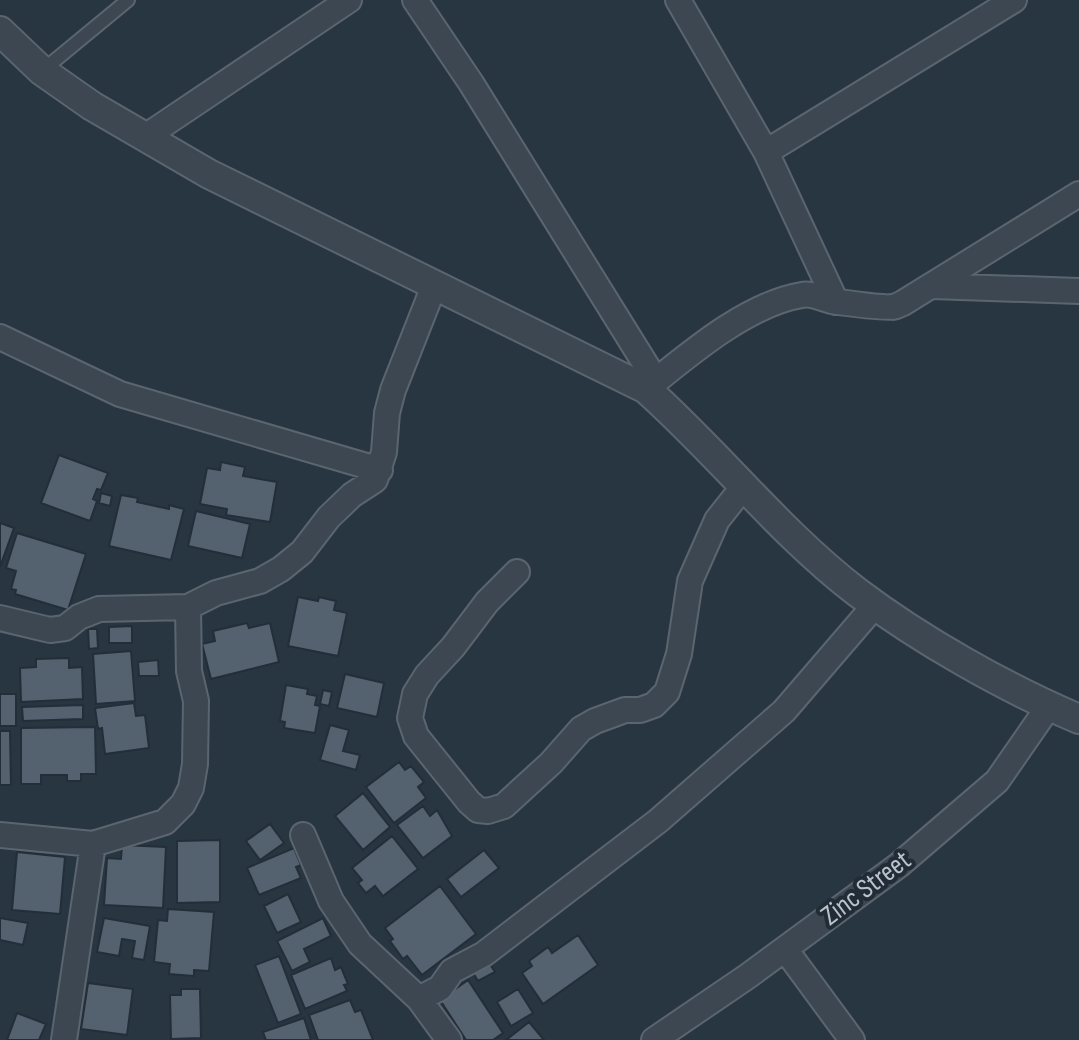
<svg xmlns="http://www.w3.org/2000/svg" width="1079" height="1040" font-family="'Sofia Sans Condensed',sans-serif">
<rect width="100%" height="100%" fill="#283642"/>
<!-- building -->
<path fill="#54616f" stroke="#232e39" stroke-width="2" d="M59,455l49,18 -7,17 -4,-1 -4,10 4,2 -7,20 -49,-18z
M221,462l24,5 -2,9 34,6 -7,40 -44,-7 1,-6 -27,-5 7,-36 13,2z
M101,493l11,3 -2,10 -11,-3z
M121,495l17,3 -1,4 32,7v-4l15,4 -13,51 -62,-14z
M196,511l54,13 -8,34 -54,-12z
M0,523l14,5 -14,39z
M17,533l69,21 -18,56 -53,-16 1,-4 -5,-1 5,-18 -10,-3z
M298,597l20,4 1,-4 17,4 -2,9 13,3 -9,43 -50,-10z
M247,623l2,5 21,-5 9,39 -68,17 -9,-35 13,-3 -2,-10z
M132,626v17h-23v-16z
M88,629h9l1,19 -9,1z
M131,651l4,50 -39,3 -3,-50z
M69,658v10l13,-1 1,32 -62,3 -1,-34 16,-1v-8z
M158,660l1,16h-20l-1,-14z
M345,674l39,9 -7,34 -40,-9z
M286,685l22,4 -1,5 10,2 -2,9 5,1 -5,27 -31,-5 1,-6 -5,-1z
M323,690l9,2 -3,14 -9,-2z
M0,694h16v32h-16z
M134,703l2,13 9,-1 4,33 -44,6 -3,-26 -4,1 -3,-21z
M83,705v14l-60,2 -1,-14z
M330,725l19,5 -6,21 17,4 -4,15 -36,-10z
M95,727l1,47h-15v7h-14v-6h-26v9h-20v-56z
M0,731h10l1,54h-11z
M399,762l6,8 6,-4 13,16 -6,5 8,11 -32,25 -28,-36z
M363,793l27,34 -27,23 -28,-34z
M423,806l7,10 7,-6 15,26 -29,22 -26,-33z
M270,824l14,19 -24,17 -14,-19z
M392,836l26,33 -35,27 -8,-10 -9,7 -8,-10 4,-3 -10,-12z
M220,840v62l-43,1v-62z
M122,845l44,2 -3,61 -59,-3 3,-47 14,1z
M294,848l7,17 -5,2 5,11 -42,17 -12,-27z
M484,850l15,18 -38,29 -14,-18z
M17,852l48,5 -5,57 -48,-4z
M440,886l36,48 -54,41 -15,-19 -4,3 -13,-18 3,-2 -8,-11z
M288,894l13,28 -24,11 -13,-27z
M168,909l46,3 -5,59 -15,-1v6l-25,-2 1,-10 -16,-2 4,-42 9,1z
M0,918l28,5 -5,22 -23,-5z
M104,918l46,8 -6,34 -12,-2 3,-17 -13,-2 -3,17 -22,-4z
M323,918l8,18 -27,13 6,13 -18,9 -15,-30z
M578,935l20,30 -55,39 -21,-31 10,-7 -3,-5 19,-14 4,6z
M279,956l22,58 -23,9 -23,-58z
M331,958l4,12 6,-3 7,17 -4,1 3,6 -42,18 -14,-34z
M488,961l7,11 -17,9 -6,-10z
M468,980l35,53 -10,7h-27l-26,-40z
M88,983l45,6 -6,46 -46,-6z
M181,989h19l1,49 -30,1 -1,-44h11z
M518,989l15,24 -22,13 -14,-24z
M350,1000l5,12 6,-2 12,30h-55l-9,-25z
M17,1013l29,11 -7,16h-32z
M304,1018l7,22h-45l-3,-8z
M529,1022l15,18h-38z"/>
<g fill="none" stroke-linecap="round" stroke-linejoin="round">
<!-- service casing -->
<g stroke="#5b656f" stroke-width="16">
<path id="service" d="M42,71l86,-71"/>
</g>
<!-- minor casing -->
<g stroke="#5b656f" stroke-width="28">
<path id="minor" d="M415,0l56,83 185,298
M678,0l88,152 70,150
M145,137l204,-137
M766,152l248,-152
M932,286l147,5
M0,337l120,57 260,76
M646,389c42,-34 101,-85 156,-94 9,-2 21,4 30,6 7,1 56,8 60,6 4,0 8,-3 11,-4l176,-109
M517,572l-30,30 -34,45 -26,28 -12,19 -5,24 6,18 53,66 9,8 10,1 16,-5 47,-43 30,-34 14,-8 30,-11h15l14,-5 13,-13 12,-38 11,-73 27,-61 27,-34
M0,618l50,12 15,-2 14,-11 20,-8 89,-2
M0,835l93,9 72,-22 18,-18 8,-16 4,-24 1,-63 -7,-30 -1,-64 28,-14 44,-12 21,-12 21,-17 27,-35 23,-22 23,-15 9,-28 3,-39 6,-23 41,-104
M303,835l28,66 29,43 59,55
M785,949l67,91
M64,1040l29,-196
M449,1040l-30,-41 21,-11 12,-17 32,-17 174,-133 126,-110 92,-107
M654,1040l94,-64 151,-111 98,-84 52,-75"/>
</g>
<!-- tertiary casing -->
<g stroke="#5b656f" stroke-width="32">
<path id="tertiary" d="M0,31l42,40 50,35 117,68 437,215c72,64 134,144 211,203 62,47 150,97 222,127"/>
</g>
<!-- service -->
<use href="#service" stroke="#3d4752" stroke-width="12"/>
<!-- minor -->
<use href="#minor" stroke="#3d4752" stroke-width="24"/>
<!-- tertiary -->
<use href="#tertiary" stroke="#3d4752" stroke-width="28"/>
</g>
<g text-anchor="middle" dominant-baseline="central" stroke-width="8" stroke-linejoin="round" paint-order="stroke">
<!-- street labels -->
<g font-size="28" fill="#bac2cc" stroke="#212c37">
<text transform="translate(866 888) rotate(-37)">Zinc Street</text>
</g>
</g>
</svg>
